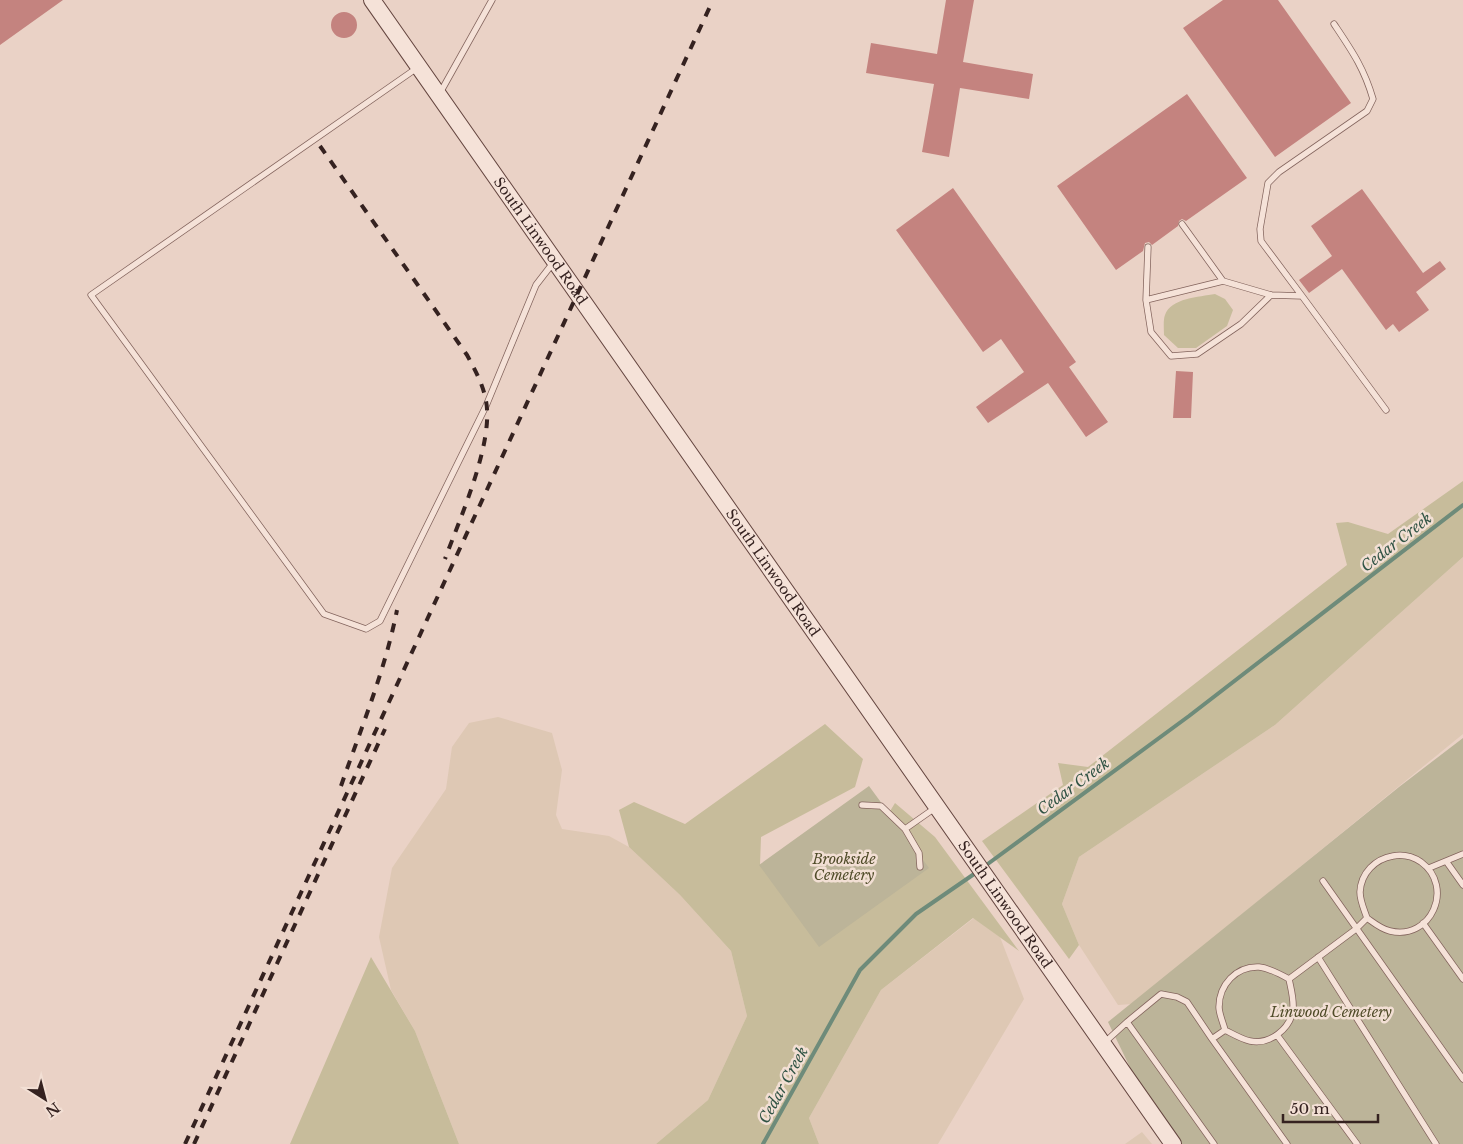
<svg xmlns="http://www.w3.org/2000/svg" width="1463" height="1144" font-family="'Libre Baskerville',serif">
<rect width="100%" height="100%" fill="#ead2c6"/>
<!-- farmland -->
<path fill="#dec8b4" d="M1463,557v177l-331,270 -14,1 -39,-60 -17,-41 17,-47 196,-132z
M498,717l54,16 10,37 -6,45 6,14 47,7 20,11 51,48 51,56 16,65 -39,84 -52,44h-197l-44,-113 -24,-41 -12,-53 13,-69 54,-79 6,-42 17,-24z
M974,918l26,19 24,62 -86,145h-119l-10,-26 72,-128z
M1142,1132l10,12h-27z"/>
<!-- green -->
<path fill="#c7bc9b" d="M1215,294l10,5 8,11 -6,16 -31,22h-18l-14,-13c0,-6 -1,-15 1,-20 6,-17 34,-18 50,-21z
M1463,481v76l-188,168 -196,132 -17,47 17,41 -10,14 -87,-118 81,-56 -5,-22 30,4 259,-202 -11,-42 12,-1 40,12z
M825,724l38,35 -8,28 -94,50 -1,28 124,-44 11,-18 40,34 84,114 -46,-33 -92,72 -72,128 10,26h-163l52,-44 39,-84 -16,-65 -51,-56 -51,-48 -10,-37 15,-8 51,22z
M371,957l44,74 44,113h-169z"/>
<!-- cemetery -->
<path fill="#bcb499" d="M1463,738v406h-290l-17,-23 -48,-99 291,-235z
M869,786l60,82 -110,79 -60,-82z"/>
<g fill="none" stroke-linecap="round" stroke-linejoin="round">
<!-- stream -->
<path stroke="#6e8b7a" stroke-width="4" d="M985,866l204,-150 274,-211
M763,1144l97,-174 56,-56 61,-42"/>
</g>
<!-- building -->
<path fill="#c4837f" d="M0,0h63l-63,45z
M946,0h28l-11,62 70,12 -4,25 -69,-11 -11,69 -27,-5 12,-68 -68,-11 5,-30 66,11z
M1223,0h55l73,103 -76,54 -92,-129z
M331 25a13 13 0 1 1 26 0a13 13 0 1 1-26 0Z
M1187,94l60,84 -61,43 -4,-2 -3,2 -1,5 -26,19 -3,-3 -4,1 -2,8 -27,19 -59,-84z
M953,188l123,174 -7,5 39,55 -22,15 -38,-54 -60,40 -12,-16 48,-35 -23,-33 -18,13 -87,-122z
M1362,189l61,84 17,-12 6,8 -30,23 13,18 -30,22 -6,-8 -7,6 -44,-61 -33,24 -10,-13 33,-24 -21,-30z
M1176,371l17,1 -2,46h-18z"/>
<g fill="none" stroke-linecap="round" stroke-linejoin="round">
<!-- lane casing -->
<g stroke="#83645d" stroke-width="7">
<path id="lane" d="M417,68l-326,227 233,319 42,15 14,-8 106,-215 50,-121 17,-22
M440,93l52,-93
M1182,224l41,57
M1271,295l-30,29 -44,30 -26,2 -20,-24 -5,-32 77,-19 48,14 31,1 84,114
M1302,296l-41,-55 -1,-12 8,-46 11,-11 88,-61 6,-12c-9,-31 -21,-48 -39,-75
M1146,300l2,-53
M862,805l19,1 24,23 14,24 1,14
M905,829l30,-21
M1446,861l17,-7
M1429,868l17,-7 17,24
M1323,881l140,198
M1423,923l40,56
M1318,957l118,187
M1289,979c2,10 5,20 4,31 -3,19 -23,35 -43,31 -9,-2 -17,-7 -25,-11 -2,-8 -6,-16 -6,-23 0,-22 17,-41 40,-40 10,1 21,7 30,12l67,-50 11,-11c-3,-9 -7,-17 -7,-26 1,-19 15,-33 33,-36 11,-2 19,0 28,6 34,25 10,79 -31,69 -9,-2 -16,-8 -23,-13
M1127,1022l34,-28 16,3 10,5 25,37 13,-9
M1277,1035l80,109
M1212,1039l75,105
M1104,1043l23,-21 87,122"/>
</g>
<!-- secondary casing -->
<g stroke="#654640" stroke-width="18">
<g id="secondary">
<path id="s1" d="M372,0l801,1144"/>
</g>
</g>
<!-- lane -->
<use href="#lane" stroke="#f5e2d8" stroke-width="5.5"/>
<!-- secondary -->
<use href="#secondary" stroke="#f5e2d8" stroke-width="16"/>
<!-- rail -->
<path stroke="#352220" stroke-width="4" stroke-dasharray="9 9" stroke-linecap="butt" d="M320,146l147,209c8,15 16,29 19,46 8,42 -26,117 -41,158
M341,786c20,-58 44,-115 56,-176
M185,1144l528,-1144
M194,1144l191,-415"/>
</g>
<g text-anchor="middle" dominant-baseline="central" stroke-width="5" stroke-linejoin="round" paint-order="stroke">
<!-- street labels -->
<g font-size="14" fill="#352220" stroke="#f2dfd4">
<text stroke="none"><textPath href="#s1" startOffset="294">South Linwood Road</textPath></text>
<text stroke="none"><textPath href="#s1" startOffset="699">South Linwood Road</textPath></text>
<text stroke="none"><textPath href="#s1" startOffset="1104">South Linwood Road</textPath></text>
</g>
<!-- park labels -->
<g font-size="14" font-style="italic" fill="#4f4b28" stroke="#f2dfd4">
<text x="844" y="859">Brookside<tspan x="844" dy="16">Cemetery</tspan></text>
<text x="1331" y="1012">Linwood Cemetery</text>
</g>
<!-- water labels -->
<g font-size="15" font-style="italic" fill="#305344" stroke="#f2dfd4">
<text transform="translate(1396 542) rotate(-38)">Cedar Creek</text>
<text transform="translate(1073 786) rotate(-36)">Cedar Creek</text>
<text transform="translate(783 1085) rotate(-61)">Cedar Creek</text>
</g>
</g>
<!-- north arrow -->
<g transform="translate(45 1099) rotate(144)" stroke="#f2dfd4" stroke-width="4" paint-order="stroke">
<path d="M0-4L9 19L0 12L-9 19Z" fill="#352220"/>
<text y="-8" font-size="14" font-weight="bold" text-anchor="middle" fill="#352220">N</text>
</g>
<!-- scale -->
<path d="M1283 1114v8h95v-8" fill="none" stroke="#352220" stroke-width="2.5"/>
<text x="1290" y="1114" font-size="15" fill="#352220" stroke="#f2dfd4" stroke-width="4" paint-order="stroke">50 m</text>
</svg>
